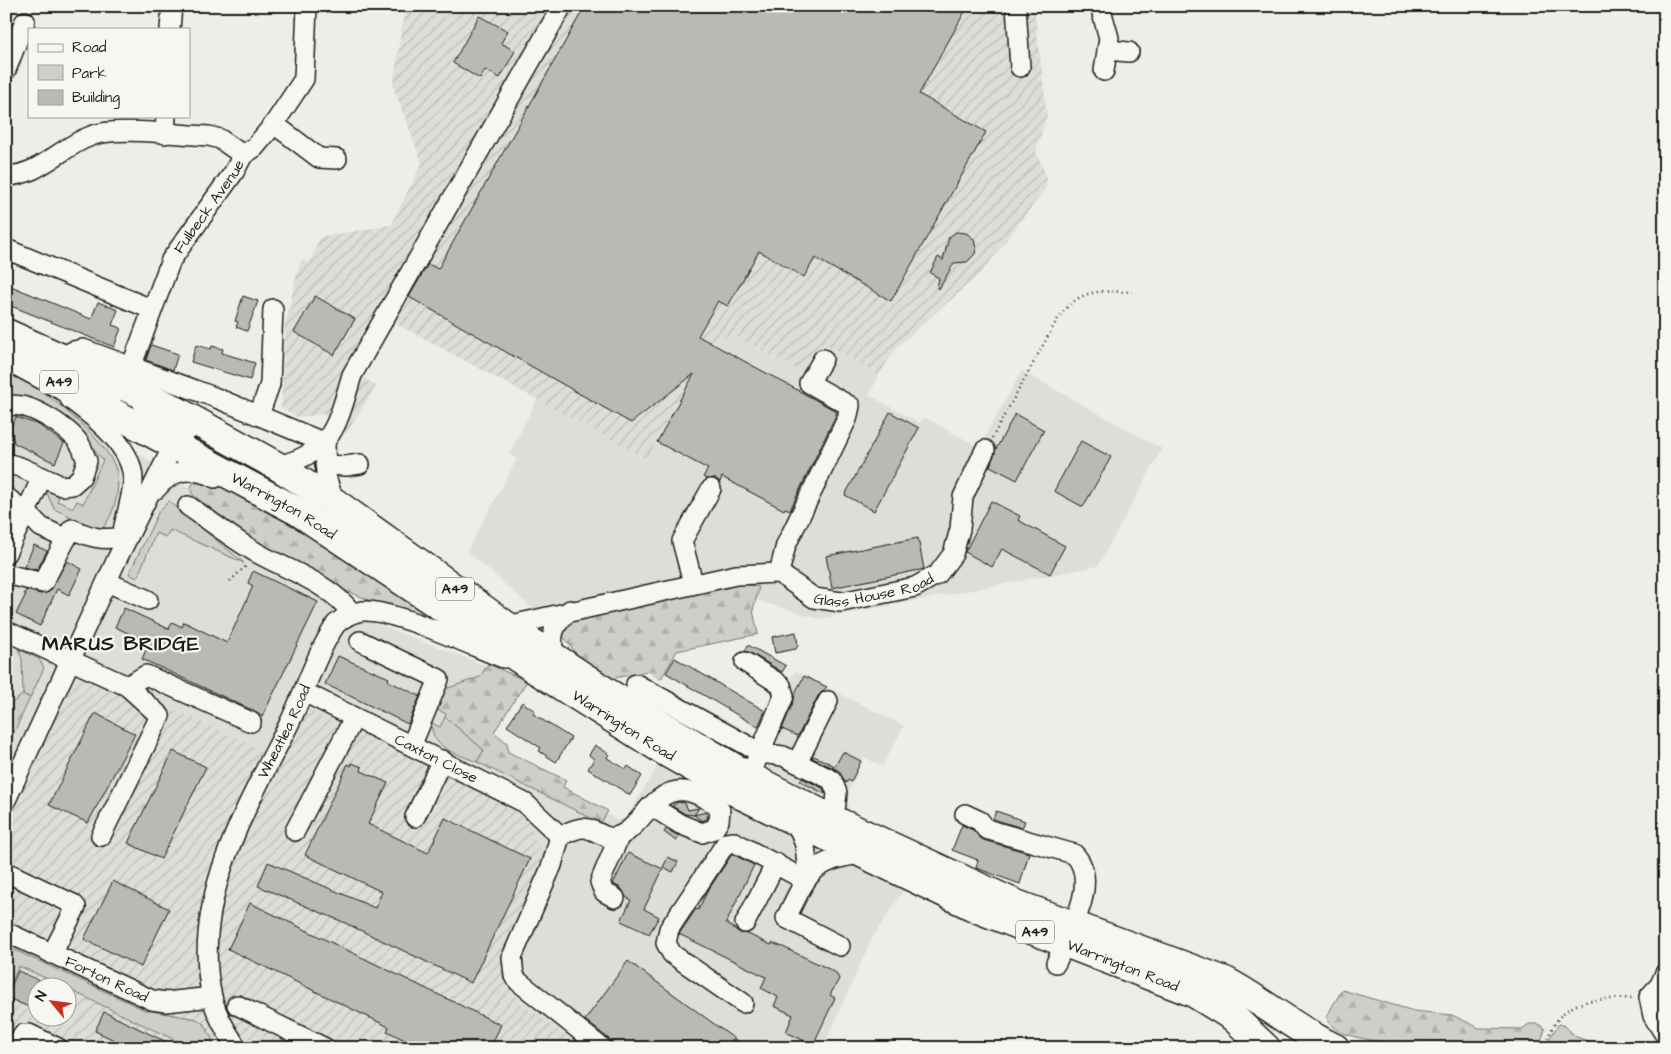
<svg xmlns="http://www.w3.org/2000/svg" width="1671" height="1054" font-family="'Architects Daughter',sans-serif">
<defs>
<pattern id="industrial-furrows" width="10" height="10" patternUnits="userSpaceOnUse" patternTransform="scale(1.25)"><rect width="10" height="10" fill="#ddddda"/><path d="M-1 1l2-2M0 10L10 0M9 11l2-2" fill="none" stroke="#bdbdba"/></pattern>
<pattern id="forest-firs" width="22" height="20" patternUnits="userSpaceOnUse" patternTransform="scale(1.25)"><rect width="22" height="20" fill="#cececb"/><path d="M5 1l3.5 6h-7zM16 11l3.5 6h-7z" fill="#b0b0ae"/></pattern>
</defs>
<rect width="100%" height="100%" fill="#edede9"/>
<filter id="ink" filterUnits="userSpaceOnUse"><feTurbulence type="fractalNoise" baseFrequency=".02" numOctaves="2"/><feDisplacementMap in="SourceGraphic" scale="10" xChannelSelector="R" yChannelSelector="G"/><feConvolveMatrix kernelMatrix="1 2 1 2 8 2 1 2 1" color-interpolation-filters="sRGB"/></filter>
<g filter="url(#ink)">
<!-- built -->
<path fill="#ddddda" d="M734,335l75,41 19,-30 51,29 -10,20 51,28 4,-6 55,30 43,-76 140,78 -64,117 -279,53 -64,-19 4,-13 -199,45 -93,-81 50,-92 -8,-5 25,-49 4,-7 109,61 63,-118z
M6,362l21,11 318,228 18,18 133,50 -21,66 90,55 52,30 9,-2 35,-57 246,124 -36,55 -48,108h-239l-62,-44 -16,-22 -3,-12 3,-27 39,-83 -277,-107 -204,-96 -58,118z
M795,671l109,55 -22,40 -18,-9 -17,38 2,14 -92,-46 36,-73 -5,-6z"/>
<!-- industrial -->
<path fill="url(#industrial-furrows)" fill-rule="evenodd" d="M405,6h629l13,109 -11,36 11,27 -1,10 -64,84 -85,75 -18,28 -51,-29 -19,30 -75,-41 -24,6 -63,118 -252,-136 -33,54 14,9 -30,48 -23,-20 -26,3 -16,-9 4,-83 13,-56 4,-9 7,3 11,-26 71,-12 31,-62 -29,-77z
M64,657l204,96 25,-50 230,108 22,49 -39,83 -3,13 3,26 16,22 62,44h-578v-273zM38,986h30v30h-30z"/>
<!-- green -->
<path fill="#cececb" stroke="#757574" d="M9,369c29,17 95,67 106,98 7,18 0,46 -12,61l-6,1 -43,-20 -8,-18 2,-4 13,6 -4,8 16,7 4,-7 6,3 20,-44 -36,-42 -44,-21 -17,-1v-21z
M169,501l75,62 -74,-33 -4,7 -10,-4 -19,45 -8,-4 30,-63z
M18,649l21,10 5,9 -14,30 -7,-4 -1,-35z
M445,717l39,33 -7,12c-18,-8 -43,-12 -45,-34l-4,-2 1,-4 11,5z
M6,946l139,64 52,9 8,6 7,14v9h-38l3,-7 -109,-52v-3h-5l-44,-20 -13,26z"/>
<!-- forest -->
<path fill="url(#forest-firs)" stroke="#757574" d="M197,478l11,1 65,37 24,4 128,86 -8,13 -76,-30 -89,-50 -59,-44 -3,-7z
M726,584h18l15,3 -6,23 5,24 -81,17 -16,28 -13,-8 -43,9 -19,-13 -26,-35 16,-15z
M488,664l39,17 -33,51 13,11 1,9 58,28 -3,7 45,24 -7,12 -124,-61 7,-12 -39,-33 1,-3 -10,-5 9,-20 35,-12z
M23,694l7,4 -18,39 -6,2v-31z
M1342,990l72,21 38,4 27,13 43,1 7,-5h9l7,5 -6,19c-38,0 -181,2 -206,-21 -3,-3 -5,-7 -7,-10z
M1559,1024l6,2 11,11 36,11h-63l1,-11z"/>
<!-- building -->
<path fill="#b9b9b6" stroke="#1c1c1c" d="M585,6h383l-49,88 67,38 -95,169 -76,-43 -11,19 -45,-26 -31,55 -10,-5 -20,35 138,75v4l-46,95 -5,-2 -1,2 -62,-33 -2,5 -4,-3h-9l-4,-2 5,-8 -51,-27 37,-68 -63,49 -222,-126 19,-33 10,5z
M479,16l29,15 -7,12 14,8 -15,27 -15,-8 -5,9 -27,-16z
M956,232l10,1 8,6 2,10 -1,5 -8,8 -13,1 -15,26 -2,-1 2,-10 -9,-5 8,-16 5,3 6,-23z
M6,284l85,35 7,-17 20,8 -6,15 9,3 -7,19 -108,-43z
M243,296l15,5 -11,30 -11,-4 2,-5 -3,-1z
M315,296l40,23 -21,36 -40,-23z
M151,345l27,9 -5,16 -27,-10z
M196,345l15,4 1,-3 11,3 -1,4 33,10 -5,17 -59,-18z
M890,412l29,16 -45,83 -29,-16z
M1015,414l29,16 -27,50 -27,-14 6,-17z
M16,417l23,8 25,18 -9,20 -41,-20 -3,-16z
M1081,441l30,16 -28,50 -29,-16z
M991,501l29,15 -2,4 47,26 -15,28 -48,-25 -10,18 -27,-15z
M918,538l6,31 -92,19 -6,-32z
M34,545l13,6 -10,19 -13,-3z
M67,561l15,8 -13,26 -12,-6 -17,37 -24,-12 10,-20h-2l2,-4 15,4 8,-2z
M253,571l65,31 -56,115 -6,-5 -114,-53 7,-16 -34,-16 9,-19 45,21 3,-7 10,5 2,-5 43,21 26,-57 -5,-3z
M796,632l2,13 -2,4 -21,4 -3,-16z
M748,645l38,21 -4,6 -31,-19 -6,-2z
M338,656l51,22 -1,3 32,15 -12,28 -83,-40z
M675,658l90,53 -7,16 -92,-54z
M804,676l23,11 -9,9 -20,40 -16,-7 12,-29 1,-7z
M522,702l13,9 -2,3 38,24 -15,24 -17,-11 2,-3 -34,-22z
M95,713l40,21 -47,89 -39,-18z
M595,745l14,9 -2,4 19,11 2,-3 14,10 -12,19 -42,-26 6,-10 -5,-4z
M173,751l33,16 -45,92 -33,-16z
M843,752l18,9 -10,21 -3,-2 -2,3 -8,-13 -26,-12 2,-2 21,10z
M352,763l10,4 -1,4 27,12 -20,41 60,29 17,-35 85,41 -59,124 -128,-61 -85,-36 10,-24 107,46 7,-16 -77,-37 43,-91 3,2z
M802,778l21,10 2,6 -25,-13z
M678,802l7,1 3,7 11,-2 -5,7 12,-3 2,6 -6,3 -8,-6 -9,-1 -13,-8z
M996,811l29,10 -3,7 -29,-9z
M962,825l11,5 10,10 46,13 -9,31 -44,-16 2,-8 -26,-10z
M666,829l13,7 -3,5 -12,-9z
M628,853l35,16 -19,40 15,8 -10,17 -28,-13 10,-21 -5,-3 -5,-9 -8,-4z
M732,854l22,11 -28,58 14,10 8,1 23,11 1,-2 11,4 48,23 5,3 3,6 -9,16 5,3 -22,47 -27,-13 7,-17 -19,-9 4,-9 -17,-9 5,-11 -87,-43 17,-25 2,1 9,-18z
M668,857l10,5 -5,10 -10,-5z
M113,881l56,28 -28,58 -57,-28z
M250,903l251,122 -11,23h-70l-33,-17 2,-4 -161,-78z
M628,961l119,87h-134l-4,-9 -24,-19z
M18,971l20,9v31l-32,-14z
M104,1012l75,36h-48l-36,-17z"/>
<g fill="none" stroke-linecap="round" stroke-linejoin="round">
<!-- minor casing -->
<g stroke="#1c1c1c" stroke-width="22">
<g id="minor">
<path d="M1016,6l4,61"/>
<path d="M1100,6l9,32 -5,33"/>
<path d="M170,29l2,-23"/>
<path d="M1107,50l22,2"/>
<path d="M6,70l19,-49"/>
<path d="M274,124l45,34 18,1"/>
<path d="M165,134l1,-18"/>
<path d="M6,176c35,-1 54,-29 85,-40 25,-10 88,-1 118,0l11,3 23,16"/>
<path d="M6,249l145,60"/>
<path d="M62,358l11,-7 10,-2 131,48 111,46"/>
<path id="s1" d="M116,392l8,-6 47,-126 63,-88 9,-17 12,-8 19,-23 30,-45 3,-73"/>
<path d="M70,399c26,19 64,49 63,83 -1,16 -7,33 -10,49"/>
<path d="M143,404c14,13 35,18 31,40"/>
<path d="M6,408c15,-12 64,20 73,35 4,5 5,12 8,18l-6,16 -9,8 -10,1 -42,-19 -14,-4"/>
<path d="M259,415l11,-31 3,-75"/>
<path d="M325,443l1,33 8,26"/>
<path d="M325,465l21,1 14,-2"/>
<path d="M277,466c57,-13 60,-42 75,-91l210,-369"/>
<path d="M156,489c17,-20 36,-23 59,-11"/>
<path d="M6,497l20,15 16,-35"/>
<path d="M188,506c24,16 46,34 71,48 31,17 71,30 93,59"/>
<path d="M66,539l6,-10c18,8 30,12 49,8"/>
<path d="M6,553l20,-41 15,15 25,12 -23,44 -37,-9"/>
<path d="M779,573l7,-28 61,-126 3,-13 -41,-23 14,-24"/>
<path d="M107,582l41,18"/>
<path d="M693,583l-11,-42 29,-52"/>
<path id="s2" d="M507,626l229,-51 43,-2 35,25 27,4 74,-15 23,-13 15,-20 7,-25 3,-32 22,-47"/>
<path d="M6,631l121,55 33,30 -59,120"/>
<path d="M360,641l79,38 -27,65"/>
<path d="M555,658c-6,-22 -2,-33 15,-48"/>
<path d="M745,662l36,23 3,11 -29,68"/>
<path d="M636,684l125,69 22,3 49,24 5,13 -3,27"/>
<path d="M127,686l19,-11 105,47"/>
<path id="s3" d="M304,692l221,111 35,33"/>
<path d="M797,763l31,-62"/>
<path d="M6,800l111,-241 57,-115 15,-15 9,-2 12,3"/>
<path d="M965,814l15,7 6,8 88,25c27,27 -5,79 -18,109"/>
<path d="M415,817l27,-57"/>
<path d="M797,823l8,22 3,30"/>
<path d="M295,831l59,-113"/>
<path d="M560,836c7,-3 16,-8 23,-8 7,0 15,5 22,8 19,7 35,-18 46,-30 17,-17 32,-20 53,-8 7,3 12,6 16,12l-1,11 -5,8 -12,4 -22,-9 -29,-18"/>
<path d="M560,836l-8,29 -40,92 2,19 5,6 83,66"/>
<path d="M6,872l67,32 3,3 -24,47"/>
<path d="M615,898l-11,-6 -4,-10 19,-45"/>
<path d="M745,923l31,-60"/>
<path id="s4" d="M6,932l146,68 14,2 46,-5"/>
<path d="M840,946l-54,-28c21,-42 24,-58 75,-64"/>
<path d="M1665,973l-5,12 -11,12 4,19 12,19"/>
<path d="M743,1003l-71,-49 -6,-11 3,-14 57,-86 8,-1 71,38"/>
<path d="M237,1005l88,43"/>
<path d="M15,1048l8,-14h6l29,14"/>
<path id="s5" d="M237,1048c-10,-16 -21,-33 -25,-51 -22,-97 35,-190 77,-273 16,-33 27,-70 47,-100 8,-7 16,-12 27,-13 30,-2 109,35 140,47"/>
</g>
</g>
<!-- highway casing -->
<g stroke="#1c1c1c" stroke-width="31">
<g id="highway">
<path d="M6,333l162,73 109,60 57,36 173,124 98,65 143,85 86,44 182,84 209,77c38,20 71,49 110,67"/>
<path id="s6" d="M6,355l293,157 240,160 125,79 79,45 235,113 216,84 39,24 33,31"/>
</g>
</g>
<!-- path -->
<path stroke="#1c1c1c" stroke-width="2.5" stroke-dasharray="1 4" stroke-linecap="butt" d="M992,438l65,-118c23,-32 38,-29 75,-28
M230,581l17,-16
M1545,1048c13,-51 44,-48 88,-50"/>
<!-- minor -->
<use href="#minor" stroke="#f6f6f2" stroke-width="19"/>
<!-- highway -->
<use href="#highway" stroke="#f6f6f2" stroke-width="28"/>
</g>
</g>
<g text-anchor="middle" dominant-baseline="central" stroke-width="4.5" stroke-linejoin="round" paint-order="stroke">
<!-- shield labels -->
<g fill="#f6f6f2" stroke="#5d5d5c" stroke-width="1">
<rect x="40" y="370.5" width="38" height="23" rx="4"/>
<rect x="436" y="577.5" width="38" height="23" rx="4"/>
<rect x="1016" y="920.5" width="38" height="23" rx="4"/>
</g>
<g font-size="14" font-weight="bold" fill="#1c1c1c">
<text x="59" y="382">A49</text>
<text x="455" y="589">A49</text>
<text x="1035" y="932">A49</text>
</g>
<!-- street labels -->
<g font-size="15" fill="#1c1c1c" stroke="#f6f6f2">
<text stroke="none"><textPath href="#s1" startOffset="210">Fulbeck Avenue</textPath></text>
<text stroke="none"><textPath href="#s6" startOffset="316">Warrington Road</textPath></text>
<text stroke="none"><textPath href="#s2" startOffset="382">Glass House Road</textPath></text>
<text stroke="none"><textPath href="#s6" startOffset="721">Warrington Road</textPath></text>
<text stroke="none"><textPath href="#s5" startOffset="338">Wheatlea Road</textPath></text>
<text stroke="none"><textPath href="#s3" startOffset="148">Caxton Close</textPath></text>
<text stroke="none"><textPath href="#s6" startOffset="1276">Warrington Road</textPath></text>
<text stroke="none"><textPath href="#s4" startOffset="111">Forton Road</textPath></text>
</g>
<!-- district labels -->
<g font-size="20" font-weight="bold" letter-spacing="1" fill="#1c1c1c" stroke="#f6f6f2">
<text x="121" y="644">MARUS BRIDGE</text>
</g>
</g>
<!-- margin -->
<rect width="1671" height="1054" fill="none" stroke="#f6f6f2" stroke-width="25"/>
<rect x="12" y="12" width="1646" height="1029" fill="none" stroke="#1c1c1c" stroke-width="2" filter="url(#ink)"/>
<!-- legend -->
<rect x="28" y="28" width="162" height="90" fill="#f6f6f2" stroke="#9f9f9c"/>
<rect x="38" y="44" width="25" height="8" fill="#f6f6f2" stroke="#9f9f9c"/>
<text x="72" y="52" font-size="15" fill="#1c1c1c">Road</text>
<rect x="38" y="65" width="25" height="15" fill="#cececb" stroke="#9f9f9c"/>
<text x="72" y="78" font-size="15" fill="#1c1c1c">Park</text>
<rect x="38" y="90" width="25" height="15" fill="#b9b9b6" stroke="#9f9f9c"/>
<text x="72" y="102" font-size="15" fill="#1c1c1c">Building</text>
<!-- north arrow -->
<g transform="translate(52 1002) rotate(299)"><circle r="24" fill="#f6f6f2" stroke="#9f9f9c"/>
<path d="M0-4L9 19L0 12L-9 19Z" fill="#c8321e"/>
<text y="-8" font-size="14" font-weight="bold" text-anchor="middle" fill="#1c1c1c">N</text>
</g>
</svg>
